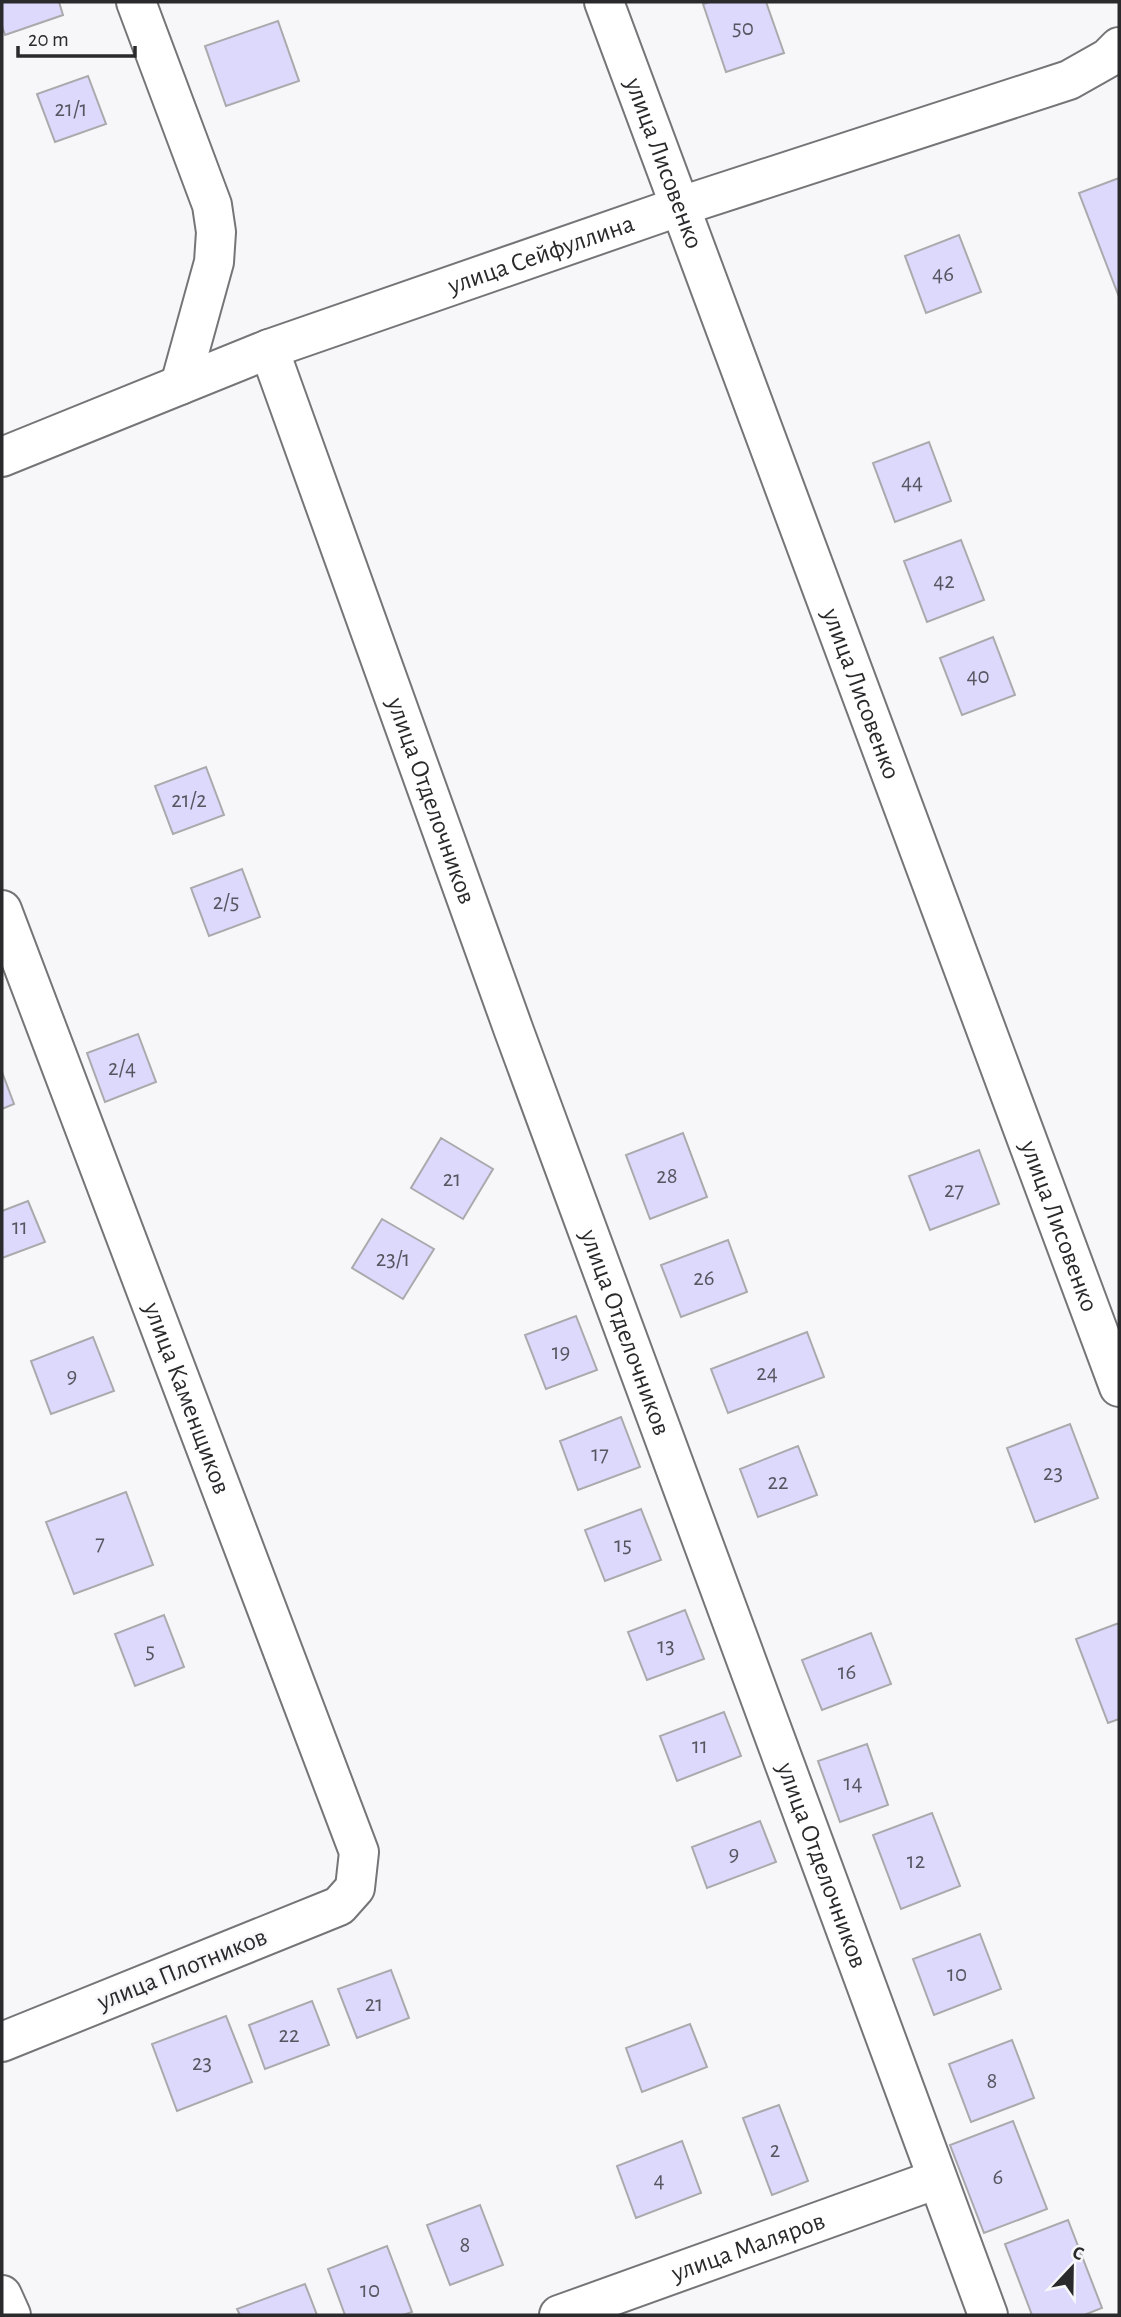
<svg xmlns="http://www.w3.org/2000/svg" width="1121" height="2317" font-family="'Alegreya Sans',sans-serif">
<rect width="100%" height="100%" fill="#f7f7fa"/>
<!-- building -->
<path fill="#ddd9fd" stroke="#aaaaad" stroke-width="2" d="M2,2h57l4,13 -58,20 -3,-9z
M710,2h56l18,51 -58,19 -23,-68z
M278,21l21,60 -73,25 -21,-60z
M88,76l18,48 -51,18 -18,-48z
M1119,178v119l-40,-104z
M959,235l22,57 -55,21 -21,-57z
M929,442l22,59 -56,21 -22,-59z
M961,540l23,60 -57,22 -23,-61z
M993,637l22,58 -53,20 -22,-57z
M206,767l18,48 -51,19 -18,-48z
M242,869l18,48 -51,19 -18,-48z
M138,1034l18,48 -51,20 -18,-49z
M2,1072l12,32 -12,5z
M683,1133l24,64 -57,22 -24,-64z
M441,1138l52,31 -30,50 -52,-31z
M979,1150l20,54 -69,26 -21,-54z
M28,1201l17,41 -43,16v-47z
M382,1219l52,30 -31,50 -51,-31z
M728,1240l19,52 -66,25 -20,-52z
M576,1316l21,54 -51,19 -21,-54z
M807,1332l17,45 -96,36 -17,-44z
M93,1337l21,54 -63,23 -20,-53z
M621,1417l19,50 -62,23 -18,-49z
M1070,1424l28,74 -63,24 -28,-74z
M798,1446l19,49 -59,22 -18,-48z
M126,1492l27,73 -79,29 -28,-72z
M641,1509l20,51 -56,21 -20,-51z
M685,1610l19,49 -57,21 -19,-48z
M164,1615l20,52 -49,19 -20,-52z
M1119,1623v96l-11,4 -32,-84z
M871,1633l20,51 -69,26 -20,-50z
M724,1712l17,44 -64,25 -17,-45z
M867,1744l21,61 -48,17 -22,-61z
M932,1813l28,73 -59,23 -28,-74z
M760,1821l16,41 -69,26 -15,-41z
M980,1934l21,55 -67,26 -21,-56z
M391,1970l18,48 -52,20 -19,-49z
M312,2001l17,44 -64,24 -16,-44z
M226,2016l26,66 -75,29 -25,-67z
M690,2024l17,43 -65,25 -16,-44z
M1012,2040l22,58 -63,24 -22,-58z
M779,2105l29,76 -36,14 -29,-77z
M1013,2121l34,88 -63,24 -34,-88z
M682,2141l19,52 -65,25 -19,-52z
M480,2205l23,60 -53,20 -23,-60z
M1068,2220l34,88 -18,7h-52l-27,-71z
M387,2246l25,66 -9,3h-58l-17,-46z
M305,2284l12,31h-77l-3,-6z"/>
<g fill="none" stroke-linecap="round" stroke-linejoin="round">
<!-- street casing -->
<g stroke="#757578" stroke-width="42">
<g id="street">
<path d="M136,2l76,203 4,27 -2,30 -34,123"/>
<path id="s1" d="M604,2l515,1385"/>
<path id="s2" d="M269,349l245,682 474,1284"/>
<path id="s3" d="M2,457l267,-108 409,-142 391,-127 39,-22 11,-11"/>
<path id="s4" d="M2,910l357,942 -4,36 -16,18 -337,136"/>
<path d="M2,2295l9,20"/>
<path id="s5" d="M559,2315l378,-136"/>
</g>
</g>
<!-- street -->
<use href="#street" stroke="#fff" stroke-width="38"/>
</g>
<g text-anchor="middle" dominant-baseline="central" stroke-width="5" stroke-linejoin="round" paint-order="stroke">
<!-- number labels -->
<g font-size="23" fill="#575660">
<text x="743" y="28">50</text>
<text x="71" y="109">21/1</text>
<text x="943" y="274">46</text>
<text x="912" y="482">44</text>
<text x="944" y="581">42</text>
<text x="978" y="676">40</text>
<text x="189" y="800">21/2</text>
<text x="226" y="902">2/5</text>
<text x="122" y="1068">2/4</text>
<text x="667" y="1176">28</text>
<text x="452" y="1179">21</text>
<text x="954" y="1190">27</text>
<text x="20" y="1227">11</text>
<text x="393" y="1259">23/1</text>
<text x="704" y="1278">26</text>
<text x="561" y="1352">19</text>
<text x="767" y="1373">24</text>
<text x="72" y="1376">9</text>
<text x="600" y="1454">17</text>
<text x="1053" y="1473">23</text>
<text x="778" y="1482">22</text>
<text x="100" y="1543">7</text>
<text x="623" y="1545">15</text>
<text x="666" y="1646">13</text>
<text x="150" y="1651">5</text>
<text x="847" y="1672">16</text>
<text x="700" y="1746">11</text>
<text x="853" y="1783">14</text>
<text x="734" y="1854">9</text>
<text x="916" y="1861">12</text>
<text x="957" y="1974">10</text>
<text x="374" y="2004">21</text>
<text x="289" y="2035">22</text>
<text x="202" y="2063">23</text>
<text x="992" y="2081">8</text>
<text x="775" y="2150">2</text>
<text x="998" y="2177">6</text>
<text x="659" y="2180">4</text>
<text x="465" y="2245">8</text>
<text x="370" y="2290">10</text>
</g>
<!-- street labels -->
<g font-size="26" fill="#2a2a2c" stroke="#f7f7fa">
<text stroke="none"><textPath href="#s1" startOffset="172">улица Лисовенко</textPath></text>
<text stroke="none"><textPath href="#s3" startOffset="576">улица Сейфуллина</textPath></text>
<text stroke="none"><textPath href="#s1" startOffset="738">улица Лисовенко</textPath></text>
<text stroke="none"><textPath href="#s2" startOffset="480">улица Отделочников</textPath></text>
<text stroke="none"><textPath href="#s1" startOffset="1306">улица Лисовенко</textPath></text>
<text stroke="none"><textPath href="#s2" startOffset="1046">улица Отделочников</textPath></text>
<text stroke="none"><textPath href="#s4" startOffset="522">улица Каменщиков</textPath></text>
<text stroke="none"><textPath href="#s2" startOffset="1614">улица Отделочников</textPath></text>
<text transform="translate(182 1969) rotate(-22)">улица Плотников</text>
<text stroke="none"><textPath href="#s5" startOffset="201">улица Маляров</textPath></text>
</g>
</g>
<!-- border -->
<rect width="1121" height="2317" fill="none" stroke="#2a2a2c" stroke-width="7"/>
<!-- north arrow -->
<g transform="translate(1072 2268) rotate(22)" stroke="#f7f7fa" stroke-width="5" paint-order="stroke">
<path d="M0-5L12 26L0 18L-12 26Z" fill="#2a2a2c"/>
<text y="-10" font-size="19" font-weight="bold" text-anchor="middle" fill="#2a2a2c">С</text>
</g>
<!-- scale -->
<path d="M18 46v10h117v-10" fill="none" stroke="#2a2a2c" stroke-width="3.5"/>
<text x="28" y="46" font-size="21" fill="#2a2a2c" stroke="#f7f7fa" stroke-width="5" paint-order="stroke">20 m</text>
</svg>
